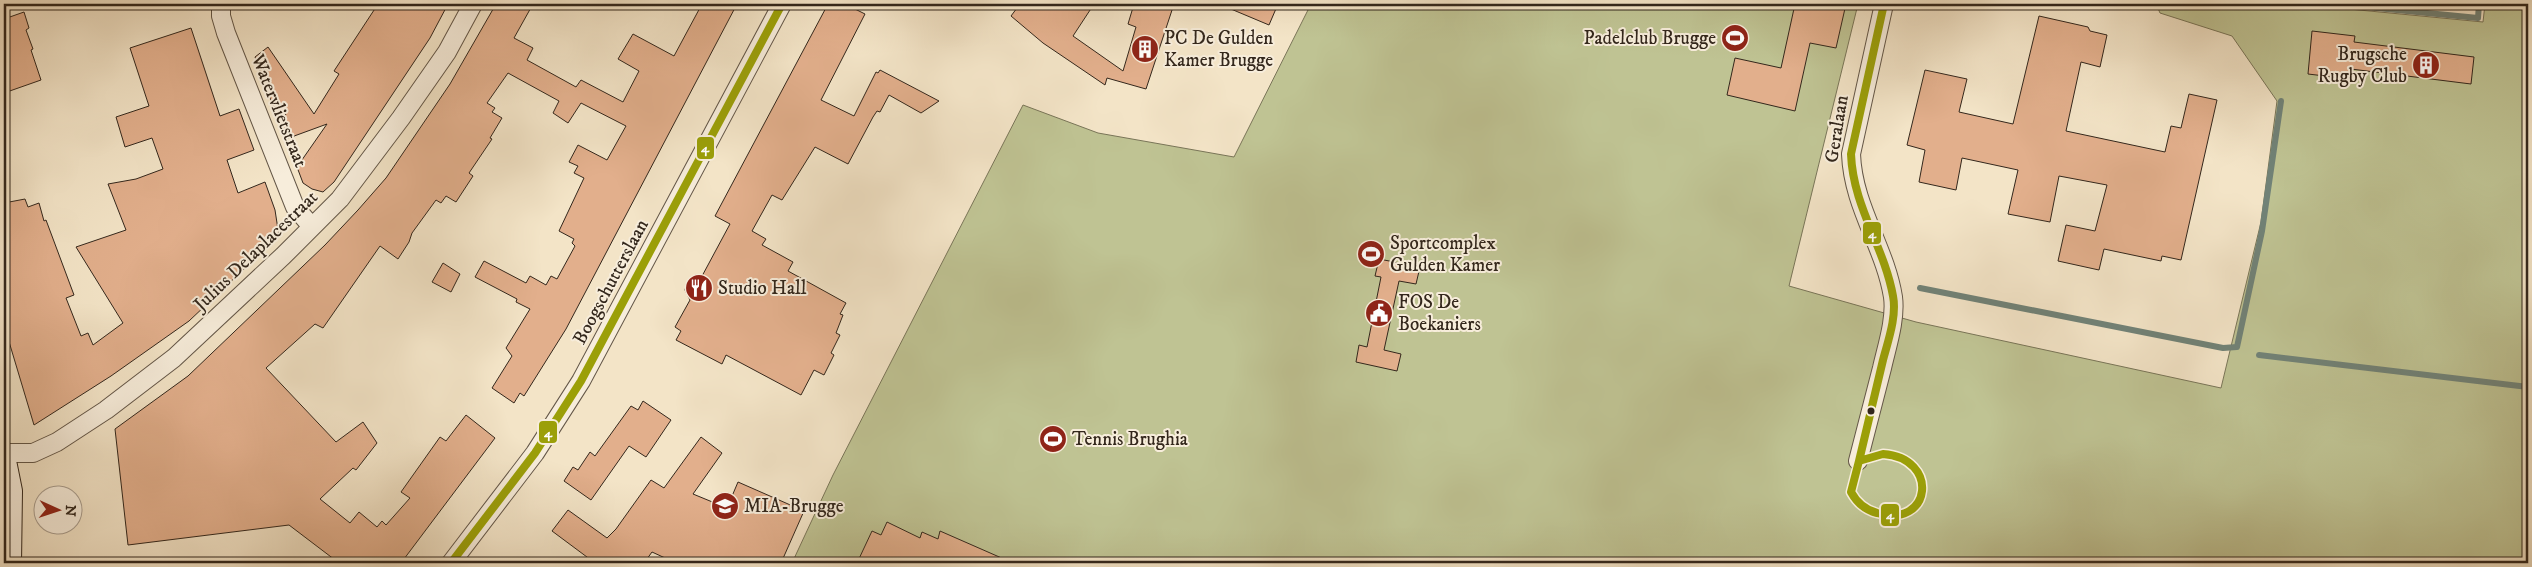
<svg xmlns="http://www.w3.org/2000/svg" width="2532" height="567" font-family="'IM FELL DW Pica',serif">
<rect width="100%" height="100%" fill="#f3e4c7"/>
<filter id="stains"><feTurbulence type="fractalNoise" baseFrequency=".004" numOctaves="4"/><feColorMatrix values="0 0 0 0 .2 0 0 0 0 .09 0 0 0 0 .02 0 0 0 .5 -.17"/></filter>
<radialGradient id="worn" r=".72"><stop offset=".6" stop-color="#630" stop-opacity="0"/><stop offset="1" stop-color="#630" stop-opacity=".3"/></radialGradient>
<!-- green -->
<path fill="#bfc393" stroke="#797558" d="M1311,4h547l-69,282 127,36 305,66 40,-166 16,-121 -45,-65 -72,-23 -3,-7 140,-2 186,18 2,-18h43v559h-1736l41,-88 190,-370 75,28 136,24z"/>
<g fill="none" stroke-linecap="round" stroke-linejoin="round">
<!-- stream -->
<path stroke="#718277" stroke-width="6" d="M2336,4l142,14 1,-14
M1920,288l303,60 14,-1 25,-116 19,-130
M2259,355l269,32"/>
</g>
<!-- building -->
<path fill="#e2af8c" stroke="#33271c" d="M378,4h70l-18,34 -96,144 -11,10 -11,-3 -9,-6 -6,-16 30,-43 -41,15 -6,-16 6,-9 -13,-8 -18,-49 13,-10 46,67 25,-40 -5,-3z
M496,4h37l-19,34 19,10 -6,12 49,27 5,-7 42,22 16,-31 -21,-12 15,-25 41,22 28,-52h35l-171,325 -42,67 -4,-3 -6,10 -22,-15 20,-32 -6,-8 24,-39 -14,-7 1,-3 -42,-22 9,-16 42,22 4,-7 16,9 5,-9 6,3 18,-33 -3,-3 2,-4 -15,-8 25,-53 -10,-5 4,-7 -9,-4 9,-17 29,15 19,-34 -45,-23 -13,20 -15,-10 6,-12 -51,-28 -21,30 8,5 -3,4 10,6 -12,20 2,1 -23,34 4,3 -17,26 -10,-6 -5,7 -5,-3 -24,33 -3,9 -11,17 -18,-13 -57,82 -8,-4 -49,44 70,74 27,-20 14,21 -21,27 -3,-2 -33,31 30,24 9,-11 18,15 5,-6 4,4 24,-27 -9,-6 39,-55 6,4 20,-26 29,23 -94,125h-62l-50,-38 -161,20 -13,-116 73,-53 137,-131 33,-35 28,-32 64,-94z
M828,4h17l20,10 -44,86 33,16 22,-44 2,1 2,-3 59,31 -18,12 -32,-18 -9,17 -3,-1 -4,6 -25,47 -33,-17 -33,53 -10,-5 -20,36 14,8 -4,6 31,17 -5,9 58,32 -6,11 3,1 -7,18 4,2 -9,18 3,2 -10,20 -10,-5 -13,25 -75,-40 -4,9 -46,-24 5,-9 -6,-4 15,-27 -5,-10 2,-8 6,-4h8l29,-54 -15,-8z
M1020,4h74l-21,32 50,35 13,-44 -8,-3 6,-20h40l-28,85 -39,-11 -2,7 -62,-42 -32,-27z
M1219,4h59l-9,21z
M1795,4h51l-10,44 -26,-5 -15,68 -68,-16 8,-37 46,10z
M24,12l5,16 -3,2 7,19 -2,1 10,30 -37,13v-74z
M2039,16l49,11 2,4 17,4 -7,32 -19,-5 -15,69 99,21 6,-26 10,2 8,-34 28,6 -36,160 -19,-4 -1,5 -57,-12 -5,21 -41,-9 8,-36 29,6 12,-46 -48,-9 -9,46 -42,-8 10,-44 -56,-12 -6,32 -37,-8 6,-32 -18,-5 18,-75 42,9 -8,33 54,12z
M191,28l29,88 19,-7 15,41 -27,10 11,33 27,-11 10,28 4,26 -90,85 -78,55 -77,49 -30,-100v-122l21,-4 3,8 11,-4 5,18 2,-1 28,75 -8,3 15,38 7,-3 5,12 30,-22 -47,-76 50,-17 -18,-46 28,-5 27,-10 -11,-31 -27,9 -9,-30 33,-11 -19,-58z
M2312,31l43,5 -1,6 120,15 -3,27 -120,-15 -1,10 -42,-5z
M1379,259l41,8 -4,17 -17,-3 -15,69 17,4 -4,17 -41,-9 3,-17 8,2 14,-70 -6,-1z
M443,263l17,11 -9,18 -19,-10z
M643,401l28,19 -25,37 -17,-11 -38,54 -27,-19 9,-14 5,3 12,-18 5,4 36,-50 7,4z
M701,437l21,16 -29,41 34,14 11,-26 66,29 -23,52h-105l-24,-11 -8,11h-49l-43,-32 16,-21 39,28 9,-9 35,-49 13,8z
M887,522l33,16 2,-6 16,7 2,-8 73,32h-156l15,-32 9,4z"/>
<g fill="none" stroke-linecap="round" stroke-linejoin="round">
<!-- street casing -->
<g stroke="#635647" stroke-width="20">
<path id="street" d="M221,4v12l5,17 69,174 17,20
M4,453h29l24,-11 49,-32 68,-52 109,-102 57,-57 61,-81 46,-66 26,-48
M1858,461c8,-31 16,-62 24,-93 5,-22 14,-49 11,-71 -8,-50 -40,-90 -42,-143l33,-150
M451,563l84,-110 46,-72 201,-377"/>
</g>
<!-- secondary casing -->
<g stroke="#33271c" stroke-width="26">
<path id="secondary" d="M4,461l6,30 -1,72"/>
</g>
<!-- street -->
<use href="#street" stroke="#f7eddb" stroke-width="18"/>
<!-- secondary -->
<use href="#secondary" stroke="#f7eddb" stroke-width="24"/>
<!-- bus-1 casing -->
<g stroke="#f7eddb" stroke-width="11">
<path id="bus-1" d="M1883,454c57,4 49,75 -6,59 -12,-3 -20,-10 -26,-21l8,-31z
M1859,461c8,-34 16,-67 24,-101 5,-19 14,-44 10,-64 -9,-50 -40,-89 -42,-142l33,-150
M451,563l84,-110 46,-72 201,-377"/>
</g>
<!-- bus-1 -->
<use href="#bus-1" stroke="#9b9f08" stroke-width="8"/>
</g>
<!-- icons -->
<defs>
<g id="stadium-disc" transform="scale(1.4375)"><circle r="9.5" fill="#8f2418" stroke="#f7eddb"/><path d="M0-5a6.5 5 0 1 0 0 10a6.5 5 0 1 0 0-10ZM-3.5-1.8h7v3.6h-7Z" fill="#fff"/></g>
<g id="building-disc" transform="scale(1.4375)"><circle r="9.5" fill="#8f2418" stroke="#f7eddb"/><path d="M-4-6H4V6H1V3H-1V6H-4ZM-2.5-4.3h1.7v1.8h-1.7ZM.8-4.3h1.7v1.8H.8ZM-2.5-1h1.7V.8h-1.7ZM.8-1h1.7V.8H.8Z" fill="#fff"/></g>
<g id="restaurant-disc" transform="scale(1.4375)"><circle r="9.5" fill="#8f2418" stroke="#f7eddb"/><path d="M-5-6h1v4h1v-4h1v4h1v-4h1v5L-1.5 .5V6h-2V.5L-5-1ZM5-6V6H3V1.5H1.5Q1.5-4 5-6Z" fill="#fff"/></g>
<g id="civic-disc" transform="scale(1.4375)"><circle r="9.5" fill="#8f2418" stroke="#f7eddb"/><path d="M-.6-6.5H3V-4.5H.6V-3L4-1V1h2V6H-6V1h2V-1L-.6-3ZM-1.2 2.5V6h2.4V2.5Z" fill="#fff"/></g>
<g id="school-disc" transform="scale(1.4375)"><circle r="9.5" fill="#8f2418" stroke="#f7eddb"/><path d="M0-5L7-2L0 1L-7-2ZM-4 1L0 2.5L4 1V4Q0 6-4 4Z" fill="#fff"/></g>
</defs>
<g fill-rule="evenodd">
<use href="#stadium-disc" x="1735" y="38"/>
<use href="#building-disc" x="1145" y="49"/>
<use href="#building-disc" x="2426" y="65"/>
<use href="#stadium-disc" x="1371" y="254"/>
<use href="#restaurant-disc" x="699" y="288"/>
<use href="#civic-disc" x="1379" y="313"/>
<use href="#stadium-disc" x="1053" y="439"/>
<use href="#school-disc" x="725" y="506"/>
</g>
<!-- markers -->
<circle fill="#33271c" stroke="#f7eddb" stroke-width="2" cx="1871" cy="411" r="4.5"/>
<g text-anchor="middle" dominant-baseline="central" stroke-width="4" stroke-linejoin="round" paint-order="stroke">
<!-- poi labels -->
<g font-size="19" fill="#33271c" stroke="#f7eddb" text-anchor="start">
<text x="1164" y="38">PC De Gulden<tspan x="1164" dy="22">Kamer Brugge</tspan></text>
<text x="1716" y="38" text-anchor="end">Padelclub Brugge</text>
<text x="2407" y="54" text-anchor="end">Brugsche<tspan x="2407" dy="22">Rugby Club</tspan></text>
<text x="1390" y="243">Sportcomplex<tspan x="1390" dy="22">Gulden Kamer</tspan></text>
<text x="718" y="288">Studio Hall</text>
<text x="1398" y="302">FOS De<tspan x="1398" dy="22">Boekaniers</tspan></text>
<text x="1072" y="439">Tennis Brughia</text>
<text x="744" y="506">MIA-Brugge</text>
</g>
<!-- street labels -->
<g font-size="19" fill="#33271c" stroke="#f7eddb">
<text transform="translate(279 111) rotate(68)">Watervlietstraat</text>
<text transform="translate(1837 129) rotate(-81)">Geralaan</text>
<text transform="translate(256 251) rotate(-44)">Julius Delaplacestraat</text>
<text transform="translate(611 282) rotate(-62)">Boogschutterslaan</text>
</g>
</g>
<g stroke="#f7eddb" stroke-width="2">
<rect x="696" y="136" width="19" height="24" rx="5" fill="#9b9f08"/>
<rect x="1862" y="221" width="20" height="24" rx="5" fill="#9b9f08"/>
<rect x="538" y="420" width="20" height="24" rx="5" fill="#9b9f08"/>
<rect x="1880" y="503" width="20" height="24" rx="5" fill="#9b9f08"/>
</g>
<g font-size="14" text-anchor="middle" font-weight="bold" fill="#fff">
<text x="705" y="152">4</text>
<text x="1872" y="238">4</text>
<text x="548" y="437">4</text>
<text x="1890" y="519">4</text>
</g>
<!-- margin -->
<rect width="2532" height="567" fill="none" stroke="#f3e4c7" stroke-width="20"/>
<rect x="5" y="5" width="2522" height="557" fill="none" stroke="#33271c" stroke-width="2.5"/>
<rect x="10" y="10" width="2512" height="547" fill="none" stroke="#33271c"/>
<!-- north arrow -->
<g transform="translate(58 510) rotate(93)"><circle r="24" fill="#f7eddb" stroke="#a99e8f"/>
<path d="M0-4L9 19L0 12L-9 19Z" fill="#8f2418"/>
<text y="-8" font-size="14" font-weight="bold" text-anchor="middle" fill="#33271c">N</text>
</g>
<rect width="100%" height="100%" filter="url(#stains)"/>
<rect width="100%" height="100%" fill="url(#worn)"/>
</svg>
